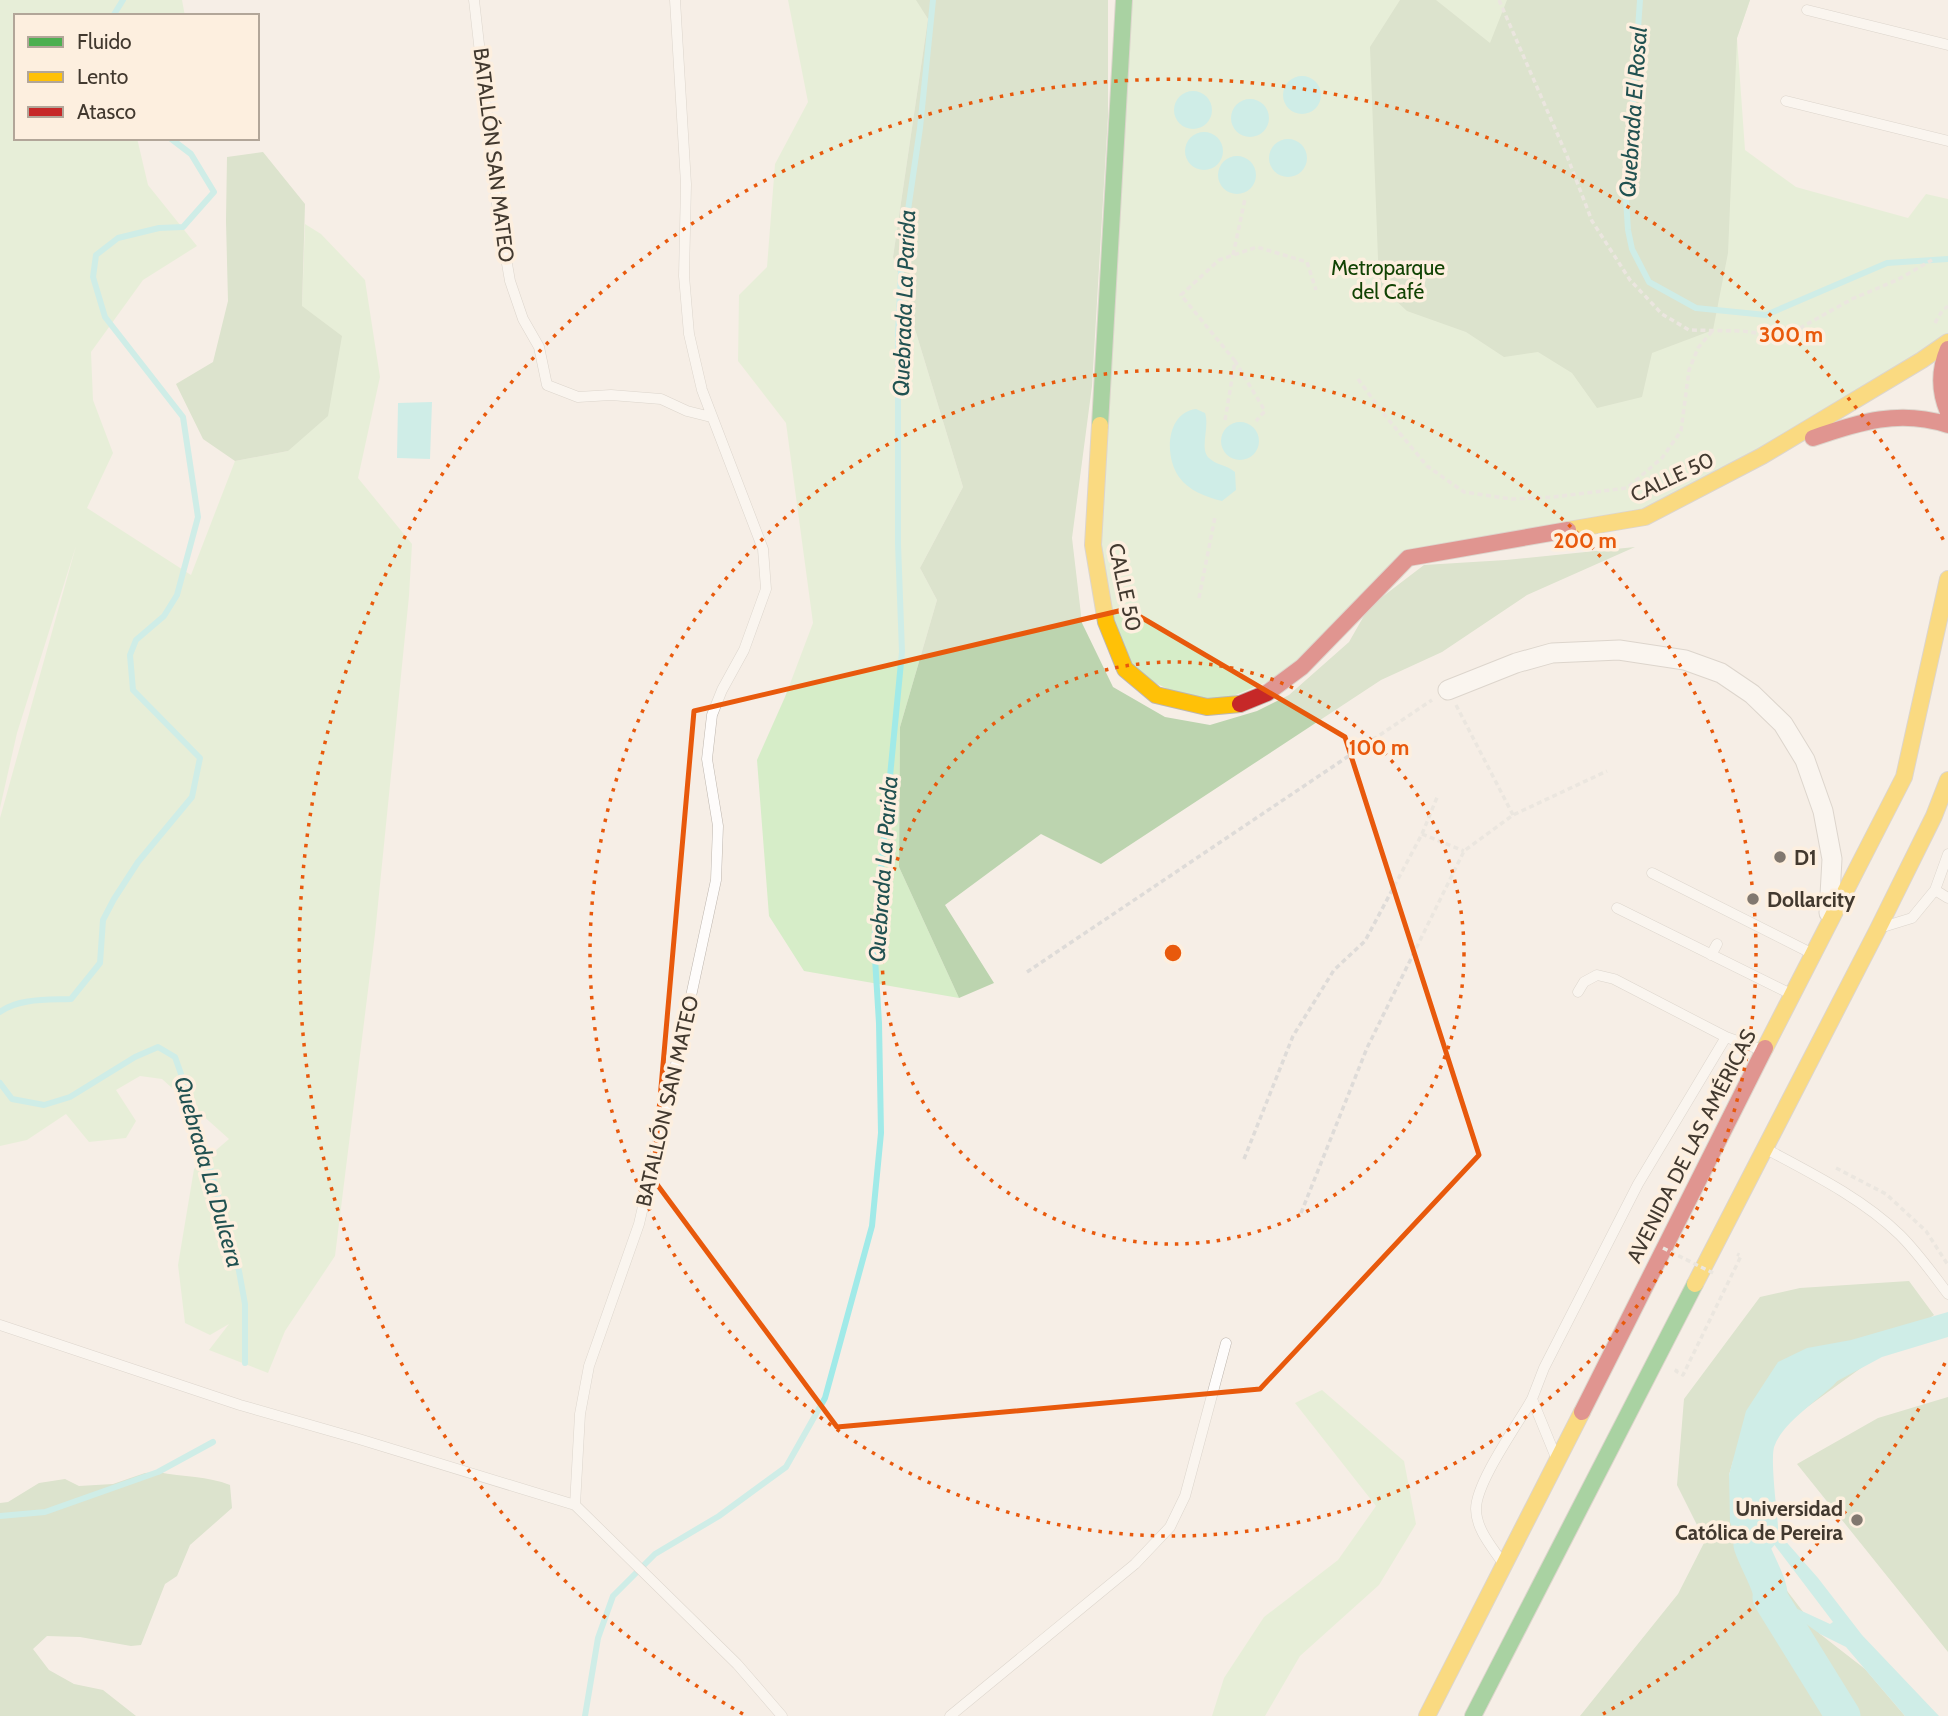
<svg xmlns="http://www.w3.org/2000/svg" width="1948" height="1716" font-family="Cabin,sans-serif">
<rect width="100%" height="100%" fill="#f6eee6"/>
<!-- green -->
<path fill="#d6edc8" d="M0,0h182l3,16h-169v122h121l11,47 49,61 -54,34 -52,72 2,48 20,53 -26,55 104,67 44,-114 53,-10 14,-145 3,-82 16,10 44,46 15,97 -22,101 54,66 -3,52 -34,338 -40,322 -50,75 -17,42 -59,-23 20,-26 -19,11 -25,-12 -7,-58 16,-96 35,-30 -67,-60 -22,-3 -24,14 20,31 -10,17 -37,4 -23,-28 -39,26 -27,6v-328l76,-272 -59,187 -17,75z
M788,0h129l11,19 -35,238 70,230 -43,81 17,32 -37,127 -1,140 60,131 -155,-27 -35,-55 -12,-156 28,-63 28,-74 -27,-200 -48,-62 1,-66 28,-28 8,-103 33,-62z
M1124,0h626l-13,38 8,112 51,37 112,31 18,-24 22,5v143l-303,175 -237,41 -106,109 -95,40 -82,-38 -32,-124z
M1322,1390l82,71 12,63 -37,61 -79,71 -35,60h-53l12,-38 40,-61 74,-57 38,-54 -81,-103z"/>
<!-- forest -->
<path fill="#bcd4af" d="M916,0h192v116l-16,270 -20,152 10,85 31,64 52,30 45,8 47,-14 32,-16 60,-53 20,-35 55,-42 82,-5 129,-13 -108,48 -85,57 -61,28 -280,184 -60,-30 -96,71 49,78 -35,15 -60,-131 1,-140 37,-127 -17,-32 43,-81 -70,-230 35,-238z
M1400,0h36l54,43 17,-43h243l-13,38 -9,215 -15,77 -61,23 -10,44 -45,11 -25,-35 -34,-21 -34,5 -38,-25 -59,-21 -28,-26 -9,-238z
M263,152l42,52 -3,102 40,30 -14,80 -40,35 -53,10 -32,-22 -27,-55 37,-22 15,-61 -2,-80 1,-64z
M1909,1281l25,34 -201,146 -4,14 23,70 68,89 45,35 40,47h-325l98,-122 27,-53 -28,-56 7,-86 76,-102 40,-9z
M1948,1397v255l-151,-188 81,-46z
M158,1472c25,5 50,4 72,13l2,23 -42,37 -13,31 -12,8 -24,61 -10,1 -51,-9 -33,-1 -14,13 16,21 25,14 29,6 33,26h-136v-213l8,-1 31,-19 26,-4 14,7 34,-2 32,-11z"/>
<!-- water -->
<path fill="#a1eae8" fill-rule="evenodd" d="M1283 95a19 19 0 1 1 38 0a19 19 0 1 1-38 0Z
M1174 110a19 19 0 1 1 38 0a19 19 0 1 1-38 0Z
M1231 118a19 19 0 1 1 38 0a19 19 0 1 1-38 0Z
M1185 151a19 19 0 1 1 38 0a19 19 0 1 1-38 0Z
M1269 158a19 19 0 1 1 38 0a19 19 0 1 1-38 0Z
M1218 175a19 19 0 1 1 38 0a19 19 0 1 1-38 0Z
M432,402l-2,57 -33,-1 1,-55z
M1196,409l9,4c5,14 -6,36 4,45 7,7 18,7 26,14l1,18 -14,11c-16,-4 -33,-10 -43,-24 -15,-21 -13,-64 17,-68z
M1221 441a19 19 0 1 1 38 0a19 19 0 1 1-38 0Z
M1948,1312v25l-66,20 -52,28 -14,6 -16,1 -27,24 -15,24v61l2,11 58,66 44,57 77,81h-34l-59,-69 -26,-13 -50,-36 -25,-34 -15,-42 -1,-47 17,-64 32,-49 29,-14 44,-8zM1755,1534h6l9,5 63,83 -3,2 -39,-18 -19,-16 -16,-30 -4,-15z"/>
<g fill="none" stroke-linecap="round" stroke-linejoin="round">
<!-- stream -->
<path stroke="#a1eae8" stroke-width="6" d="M1640,0l-14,199 2,31 4,19 17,33 47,26 70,7 121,-52 61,-4
M113,16l10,-16
M0,1012c18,-14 49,-12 71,-13l29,-36 3,-43 11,-21 24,-37 54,-65 8,-39 -67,-68 -3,-35 6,-15 28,-24 13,-21 21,-78 -15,-100 -78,-100 -12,-40 3,-22 22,-17 41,-10 24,-1 31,-35 -23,-38 -21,-16
M0,1083l12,16 32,6 26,-8 65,-40 23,-10 17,10 16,45 32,111 16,58 6,33v59
M0,1516l45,-4 113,-40 55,-30
M585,1716l13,-78 15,-42 42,-42 64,-38 67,-49 39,-69 47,-172 9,-93 -2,-110 -5,-81 28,-290 -4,-108v-211l4,-82 18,-123 13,-128"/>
<!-- river -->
<path stroke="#a1eae8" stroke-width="35" d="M1822,1372c-21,19 -54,40 -64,68 -7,18 2,72 3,94l-10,11c5,16 21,41 19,53l73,118"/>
<!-- lane casing -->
<g stroke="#beb6ae" stroke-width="11">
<path id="lane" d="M474,0l24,212 12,69 13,38 16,28 8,38 31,12 33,-2 50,4 26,12 24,6
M1807,10l141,35
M1786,101l162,40
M1652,873l157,79
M1935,890l13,8
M1617,908l172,85
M1886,926l26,-8 23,-28 13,-36
M1711,955l6,-11
M1578,992l6,-10 13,-7 17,4 112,58
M1768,1150c45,24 95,49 132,85 18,18 33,39 48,59
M0,1325l240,80 119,34 216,66 162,159 45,52
M1555,1455l-23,-56 12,-31 94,-184 88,-147 33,12
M575,1505l5,-91 9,-48 50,-142 43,-186 34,-158 2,-54 -11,-67 5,-44 10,-25 22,-40 22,-61 -3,-40 -61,-159 -13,-56 -5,-58 2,-92 -11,-184
M1502,1562c-10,-15 -26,-33 -26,-53 0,-27 42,-85 56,-110
M950,1716l185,-152 35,-37 15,-31 41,-153"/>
</g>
<!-- street casing -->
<g stroke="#beb6ae" stroke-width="21">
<path id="street" d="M1448,690l68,-27 36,-10 67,-3 66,10 36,13 31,21 31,30 22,36 18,51 9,48 -3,54"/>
</g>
<!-- fast casing -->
<g stroke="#beb6ae" stroke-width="18">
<path id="fast" d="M1100,425l24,-425
M1473,1716l222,-432"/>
</g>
<!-- slow casing -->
<g stroke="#beb6ae" stroke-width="18">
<path id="slow" d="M1100,425l-7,120 13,77 19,47 31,26 51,12 33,-3
M1568,530l77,-13 117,-61 160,-96 26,-18
M1765,1048l139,-271 44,-198
M1695,1284l183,-355 56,-113 14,-36
M1427,1716l155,-304"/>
</g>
<!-- jam casing -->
<g stroke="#beb6ae" stroke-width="18">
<path id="jam" d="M1948,349c-9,21 -9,42 0,63
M1813,438c46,-16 87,-29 135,-13
M1240,704l27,-11 35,-26 106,-109 160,-28
M1582,1412l183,-364"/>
</g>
<!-- path -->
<path stroke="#dedbd8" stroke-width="3.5" stroke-dasharray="5 3.5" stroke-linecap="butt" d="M1499,0l68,156 25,65 38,59 32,34 27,16 53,1 42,6 68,-38 45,-19 35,-20
M1233,255l12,-56
M1935,323l7,-12 6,-5
M1235,361l-54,-66 38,-35 38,-13 50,15 9,28
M1358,379l25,34 44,53 37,26 48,7 41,-2 74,-9 35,-30 19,-27 8,-61 9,-22 15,-18
M1225,420l10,-59 30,50 -9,10
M1199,598l16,-81
M1456,705l57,110
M1422,834l42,17
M1027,972l405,-272
M1244,1159l49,-123 41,-66 31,-29 57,-107 16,-39
M1836,1168l50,26 40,37 22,34
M1301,1213l66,-165 97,-197 49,-36 94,-44
M1677,1369l-1,2 7,4 58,-119 -4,-2"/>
<!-- lane -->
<use href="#lane" stroke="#fefcfb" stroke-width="10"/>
<!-- street -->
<use href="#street" stroke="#fefcfb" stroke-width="19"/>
<!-- fast -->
<use href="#fast" stroke="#4caf50" stroke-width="16"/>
<!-- slow -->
<use href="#slow" stroke="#ffc107" stroke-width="16"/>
<!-- jam -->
<use href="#jam" stroke="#c62828" stroke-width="16"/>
<!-- path-bridge -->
<path stroke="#dedbd8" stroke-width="3.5" stroke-dasharray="5 3.5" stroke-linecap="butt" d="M1663,1248l52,26"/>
</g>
<!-- marked area -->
<path d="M0 0H1948V1716H0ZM1127,609l218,128 134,418 -219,234 -423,38 -184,-248 41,-468z" fill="#f6eee6" fill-opacity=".55" fill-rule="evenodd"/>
<path fill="none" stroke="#e8590c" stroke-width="5" stroke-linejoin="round" d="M1127,609l218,128 134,418 -219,234 -423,38 -184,-248 41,-468z"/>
<!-- distance rings -->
<g fill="none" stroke="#e8590c" stroke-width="3.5" stroke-dasharray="3.5 7">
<circle cx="1173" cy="953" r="291"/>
<circle cx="1173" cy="953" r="583"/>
<path d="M1945 1363A874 874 0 0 1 1603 1714M743 1714A874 874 0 1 1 1945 543"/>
</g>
<!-- markers -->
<g fill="#81786f" stroke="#fdefdf" stroke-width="2.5">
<circle cx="1780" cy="857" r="7"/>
<circle cx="1753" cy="899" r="7"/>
<circle cx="1857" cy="1520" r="7"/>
</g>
<g text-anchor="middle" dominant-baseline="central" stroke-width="7" stroke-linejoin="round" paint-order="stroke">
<!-- street labels -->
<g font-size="21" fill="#42392f" stroke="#fdefdf">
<text transform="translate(494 155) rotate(83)">BATALLÓN SAN MATEO</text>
<text transform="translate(1672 477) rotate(-25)">CALLE 50</text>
<text transform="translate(1125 587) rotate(78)">CALLE 50</text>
<text transform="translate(667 1101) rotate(-77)">BATALLÓN SAN MATEO</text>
<text transform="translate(1691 1146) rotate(-63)">AVENIDA DE LAS AMÉRICAS</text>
</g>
<!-- park labels -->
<g font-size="21" fill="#124304" stroke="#fdefdf">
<text x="1388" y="267">Metroparque<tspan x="1388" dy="24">del Café</tspan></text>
</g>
<!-- poi labels -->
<g font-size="21" font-weight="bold" fill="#42392f" stroke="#fdefdf" text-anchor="start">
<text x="1794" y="857">D1</text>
<text x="1767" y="899">Dollarcity</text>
<text x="1843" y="1508" text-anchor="end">Universidad<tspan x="1843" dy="24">Católica de Pereira</tspan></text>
</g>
<!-- water labels -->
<g font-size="23" font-style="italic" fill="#215151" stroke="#fdefdf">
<text transform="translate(1633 112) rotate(-86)">Quebrada El Rosal</text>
<text transform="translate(904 303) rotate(-88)">Quebrada La Parida</text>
<text transform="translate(883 869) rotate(-86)">Quebrada La Parida</text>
<text transform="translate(209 1172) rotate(74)">Quebrada La Dulcera</text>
</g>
</g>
<circle cx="1173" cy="953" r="10" fill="#e8590c" stroke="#fdefdf" stroke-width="3.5"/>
<g font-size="21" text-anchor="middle" font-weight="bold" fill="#e8590c" stroke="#fdefdf" stroke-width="7" stroke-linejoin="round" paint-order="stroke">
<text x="1791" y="342">300 m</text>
<text x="1585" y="548">200 m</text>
<text x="1379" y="755">100 m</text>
</g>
<!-- legend -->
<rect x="14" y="14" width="245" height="126" fill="#fdefdf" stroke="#b2a699" stroke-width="2"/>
<rect x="28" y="37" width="35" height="10" fill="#4caf50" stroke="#b2a699" stroke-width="2"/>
<text x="77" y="49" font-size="21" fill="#42392f">Fluido</text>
<rect x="28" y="72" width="35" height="10" fill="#ffc107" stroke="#b2a699" stroke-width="2"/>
<text x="77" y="84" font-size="21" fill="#42392f">Lento</text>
<rect x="28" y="107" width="35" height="10" fill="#c62828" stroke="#b2a699" stroke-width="2"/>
<text x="77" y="119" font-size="21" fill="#42392f">Atasco</text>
</svg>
